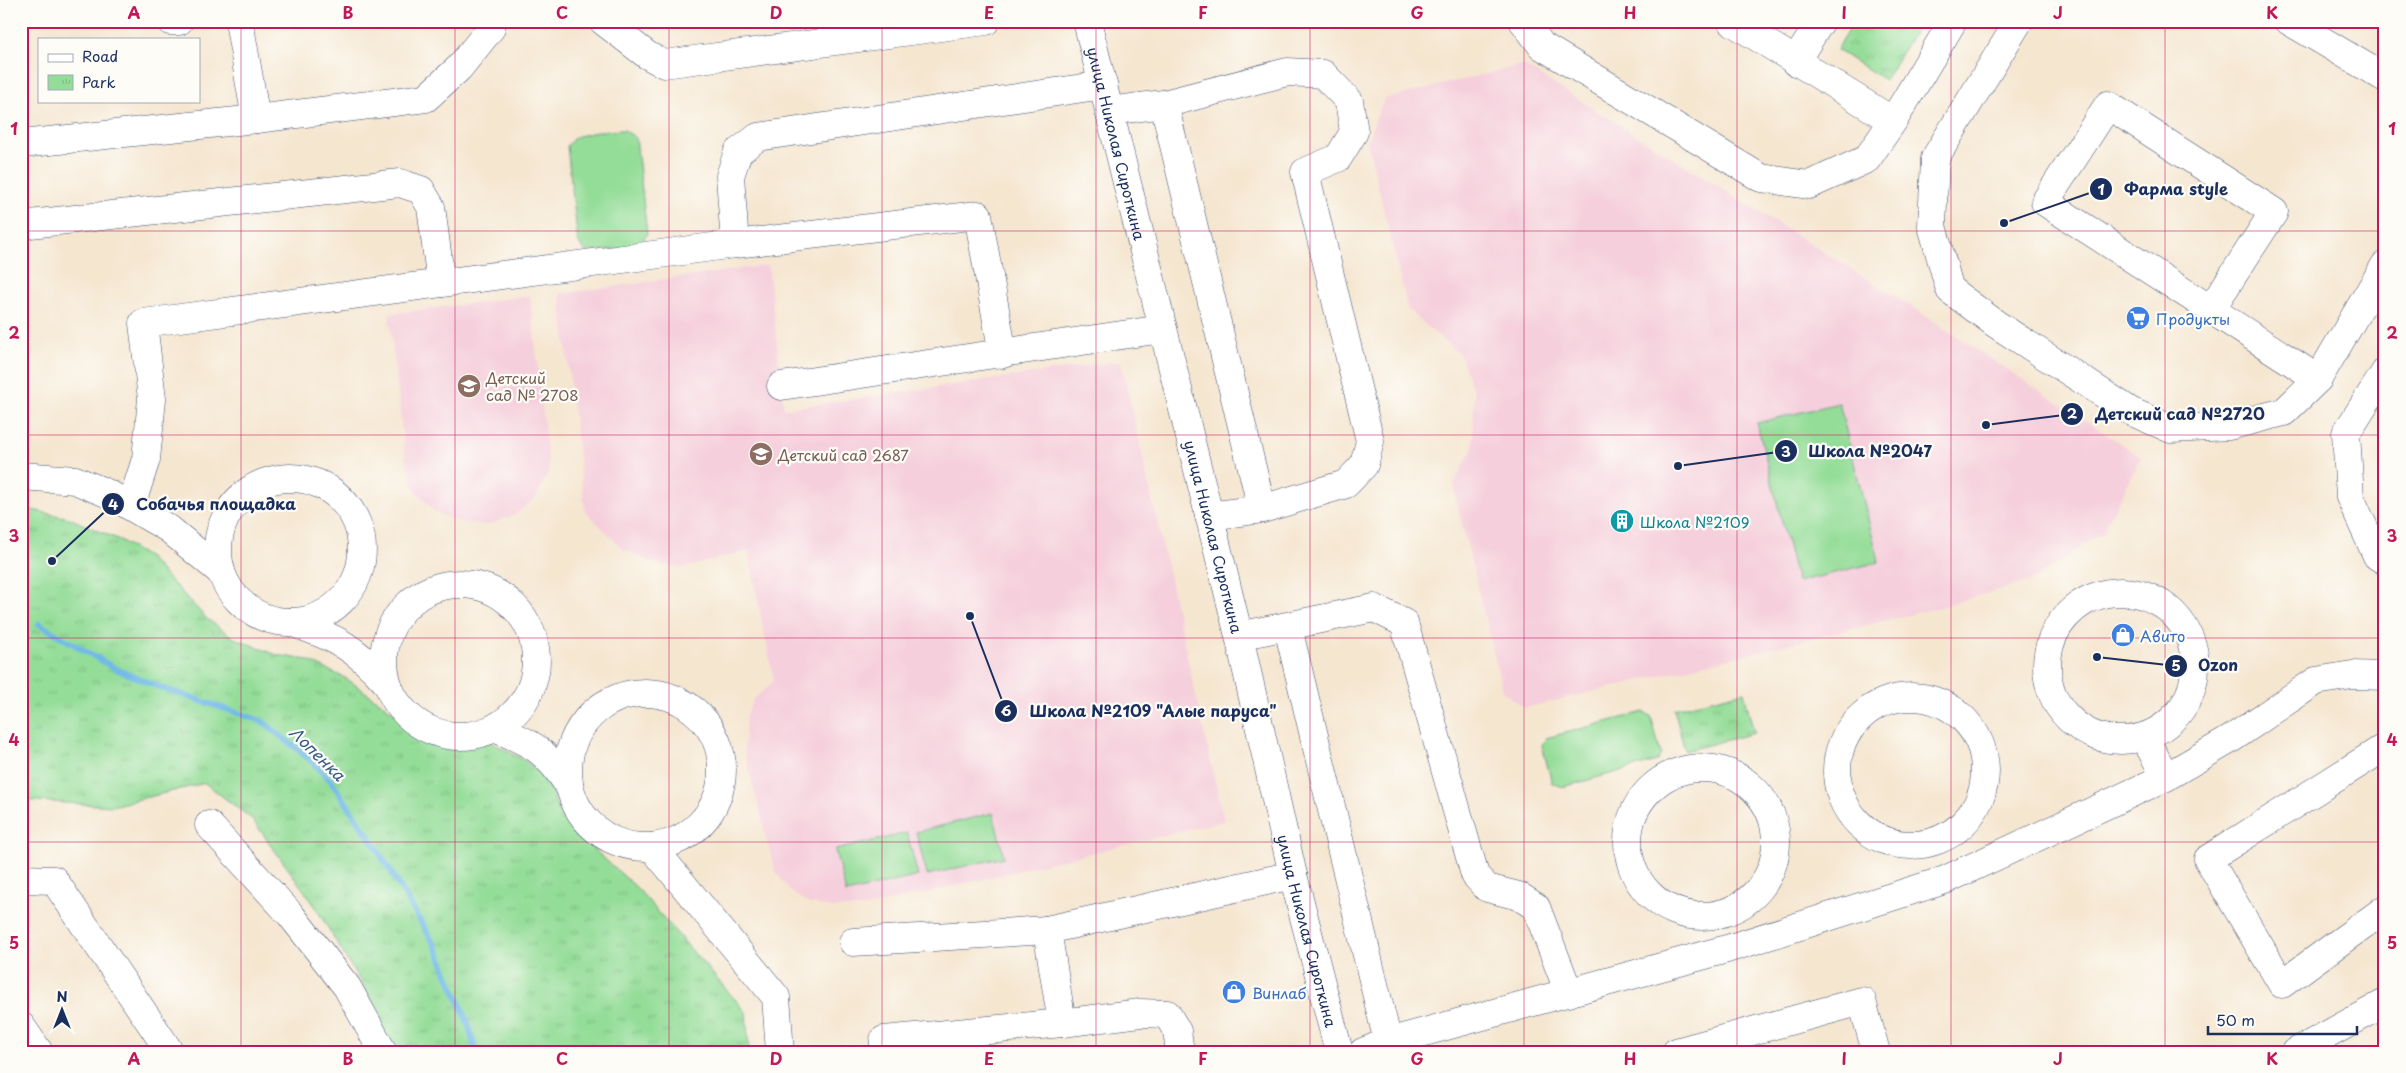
<svg xmlns="http://www.w3.org/2000/svg" width="2406" height="1073" font-family="'Playpen Sans',sans-serif">
<defs>
<pattern id="park-tufts" width="24" height="20" patternUnits="userSpaceOnUse" patternTransform="scale(1.25)"><rect width="24" height="20" fill="#94dd98"/><path d="M3 7l-1-3M5 7V3M7 7l1-3M15 17l-1-3M17 17v-4M19 17l1-3" fill="none" stroke="#7fbe85"/></pattern>
</defs>
<rect width="100%" height="100%" fill="#fdfcf7"/>
<filter id="ink" filterUnits="userSpaceOnUse"><feTurbulence type="fractalNoise" baseFrequency=".02" numOctaves="2"/><feDisplacementMap in="SourceGraphic" scale="10" xChannelSelector="R" yChannelSelector="G"/><feConvolveMatrix kernelMatrix="1 2 1 2 8 2 1 2 1" color-interpolation-filters="sRGB"/></filter>
<filter id="wash" filterUnits="userSpaceOnUse"><feTurbulence type="fractalNoise" baseFrequency=".0096" numOctaves="4" result="noise"/><feDisplacementMap in="SourceGraphic" scale="20" xChannelSelector="R" yChannelSelector="G"/><feGaussianBlur stdDeviation="1.12" result="paint"/><feColorMatrix in="noise" values="0 0 0 0 0 0 0 0 0 0 0 0 0 0 0 0 0 1.4 0 .05"/><feComposite in="paint" operator="in"/></filter>
<g filter="url(#wash)">
<rect width="100%" height="100%" fill="#f5e6d0"/>
<!-- built -->
<path fill="#f5cfdc" d="M1523,65l381,237 237,155 -38,75 -70,48 -100,29 -408,99 -22,-16 -46,-189 -3,-20 19,-35 1,-56 -14,-37 -52,-45 -41,-169 17,-42z
M768,265l16,144 337,-48 103,460 -362,87h-29l-26,-5 -18,-13 -14,-19 -31,-121 2,-33 7,-17 21,-19 -26,-130 -65,17 -30,-5 -30,-14 -38,-38 -25,-217z
M530,296l19,174 -12,26 -22,19 -27,10 -28,-2 -26,-12 -19,-21 -10,-33 -16,-143z"/>
<!-- park -->
<path fill="url(#park-tufts)" stroke="#58867b" d="M1853,21h68l-36,59 -48,-30z
M23,508l46,10 51,22 29,18 58,61 27,19 43,17 30,5 40,19 86,61 53,-1 38,21 23,19 12,33 20,24 58,52 109,124 3,40h-358l-18,-49 -60,-100 -61,-84 -47,-36 -93,23 -91,-6z
M1744,692l10,41 -69,18 -11,-42z"/>
<!-- pitch -->
<path fill="#94dd98" stroke="#58867b" d="M624,130l12,8 11,96 -10,14 -51,4 -8,-10 -11,-96 8,-9 24,-6z
M1839,403l40,159 -82,20 -40,-159z
M1644,712l7,4 10,38 -4,7 -94,26 -11,-4 -10,-38 4,-7z
M993,813l11,44 -77,18 -11,-43z
M907,833l11,43 -72,17 -11,-43z"/>
<g fill="none" stroke-linecap="round" stroke-linejoin="round">
<!-- stream -->
<path stroke="#70b9e8" stroke-width="6" d="M39,624l77,45 43,18 103,34 45,36 24,24 45,66 61,102 31,74 8,29"/>
</g>
</g>
<g filter="url(#ink)">
<g fill="none" stroke-linecap="round" stroke-linejoin="round">
<!-- minor casing -->
<g stroke="#3c4a6f" stroke-width="29">
<g id="minor">
<path d="M170,21h9"/>
<path d="M239,21l17,98"/>
<path d="M603,21l44,34 17,9 322,-43"/>
<path id="s1" d="M1087,21l152,615 54,239 46,177"/>
<path d="M1523,21l19,25 219,132 48,7 58,-26 26,-38 60,-100"/>
<path d="M1731,21l162,100"/>
<path d="M2019,21l-84,137 -3,68 18,64 46,34 134,87 41,18 58,-3 55,-14 34,-33 67,-114"/>
<path d="M2289,21l96,57"/>
<path d="M1795,62l26,-41"/>
<path d="M1164,104l98,405"/>
<path d="M1109,111l55,-7 123,-32 36,2 26,27 5,31 -16,26 -33,14 65,269 -6,24 -18,19 -84,25 -53,7"/>
<path d="M21,144l235,-25 170,-21 33,-30 32,-40 1,-7"/>
<path d="M21,225l379,-42 21,7 10,17 10,76"/>
<path d="M2211,309l63,-97 -166,-107 -63,97 273,177"/>
<path d="M1003,354l-25,-139 -243,29 -5,-68 8,-24 20,-15 345,-52"/>
<path d="M2385,372l-39,61 4,64 27,59 8,5"/>
<path d="M781,386l381,-57"/>
<path d="M21,476l54,4 34,14 60,35 52,43"/>
<circle cx="290" cy="550" r="72"/>
<path d="M131,506l15,-47 6,-60 -9,-76 592,-79"/>
<circle cx="460" cy="660" r="76"/>
<circle cx="2121" cy="666" r="74"/>
<path d="M290,622c45,15 65,25 97,61"/>
<path d="M1288,628l100,414"/>
<path d="M1239,636l135,-28 30,15 71,252 12,13 32,8 17,11 33,86"/>
<circle cx="645" cy="770" r="77"/>
<circle cx="1911" cy="771" r="74"/>
<path d="M496,729c37,14 50,22 73,57"/>
<path d="M2144,737l22,40"/>
<path d="M2385,747l-177,112 74,125 103,-75"/>
<circle cx="1702" cy="842" r="74"/>
<path d="M209,825l81,89 57,73 36,65"/>
<path d="M652,847l124,150 4,55"/>
<path d="M21,879l33,1 116,172"/>
<path d="M853,942l194,-12"/>
<path d="M1062,1023l-15,-93 246,-55"/>
<path d="M21,1026l18,26"/>
<path d="M884,1052v-12l178,-17 78,-10 27,1 10,17 3,21"/>
<path d="M1363,1052l25,-10 339,-93 218,-69 221,-103 65,-38 85,-58 36,-6 33,1"/>
<path d="M1676,1052l186,-51 14,51"/>
<path d="M2296,1052l89,-49"/>
</g>
</g>
<!-- minor -->
<use href="#minor" stroke="#fff" stroke-width="28"/>
</g>
</g>
<!-- grid -->
<path fill="none" stroke="#c2185b" stroke-width="1" stroke-opacity="0.55" d="M241,21v1031M455,21v1031M669,21v1031M882,21v1031M1096,21v1031M1310,21v1031M1524,21v1031M1737,21v1031M1951,21v1031M2165,21v1031M21,231h2364M21,435h2364M21,638h2364M21,842h2364"/>
<!-- icons -->
<defs>
<g id="supermarket-disc" transform="scale(1.25)"><circle r="9.5" fill="#3f7fe0" stroke="#fdfcf7"/><path d="M-6-5.5h2.5l.6 2H6L4.5 2H-2.5L-4.4-4H-6ZM-1.5 3.2a1.3 1.3 0 1 0 .1 0ZM3 3.2a1.3 1.3 0 1 0 .1 0Z" fill="#fff"/></g>
<g id="school-disc" transform="scale(1.25)"><circle r="9.5" fill="#8d6e63" stroke="#fdfcf7"/><path d="M0-5L7-2L0 1L-7-2ZM-4 1L0 2.5L4 1V4Q0 6-4 4Z" fill="#fff"/></g>
<g id="building-disc" transform="scale(1.25)"><circle r="9.5" fill="#0f9aa8" stroke="#fdfcf7"/><path d="M-4-6H4V6H1V3H-1V6H-4ZM-2.5-4.3h1.7v1.8h-1.7ZM.8-4.3h1.7v1.8H.8ZM-2.5-1h1.7V.8h-1.7ZM.8-1h1.7V.8H.8Z" fill="#fff"/></g>
<g id="shop-disc" transform="scale(1.25)"><circle r="9.5" fill="#3f7fe0" stroke="#fdfcf7"/><path d="M-5-2.5h2.3a2.7 3.5 0 0 1 5.4 0H5L5.5 6h-11ZM-1.5-2.5h3a1.5 2.3 0 0 0-3 0Z" fill="#fff"/></g>
</defs>
<g fill-rule="evenodd">
<use href="#supermarket-disc" x="2138" y="318"/>
<use href="#school-disc" x="469" y="386"/>
<use href="#school-disc" x="761" y="454"/>
<use href="#building-disc" x="1622" y="521"/>
<use href="#shop-disc" x="2123" y="635"/>
<use href="#shop-disc" x="1234" y="992"/>
</g>
<g text-anchor="middle" dominant-baseline="central" stroke-width="4.5" stroke-linejoin="round" paint-order="stroke">
<!-- street labels -->
<g font-size="15" fill="#1b2f5e" stroke="#fdfcf7">
<text stroke="none"><textPath href="#s1" startOffset="126">улица Николая Сироткина</textPath></text>
<text stroke="none"><textPath href="#s1" startOffset="531">улица Николая Сироткина</textPath></text>
<text stroke="none"><textPath href="#s1" startOffset="936">улица Николая Сироткина</textPath></text>
</g>
<!-- shop labels -->
<g font-size="15" fill="#366cbe" stroke="#fdfcf7" text-anchor="start">
<text x="2156" y="318">Продукты</text>
<text x="2140" y="635">Авито</text>
<text x="1252" y="992">Винлаб</text>
</g>
<!-- education labels -->
<g font-size="15" fill="#785e54" stroke="#fdfcf7" text-anchor="start">
<text x="486" y="377">Детский<tspan x="486" dy="17">сад № 2708</tspan></text>
<text x="778" y="454">Детский сад 2687</text>
</g>
<!-- culture labels -->
<g font-size="15" fill="#0d838f" stroke="#fdfcf7" text-anchor="start">
<text x="1640" y="521">Школа №2109</text>
</g>
<!-- water labels -->
<g font-size="16" font-style="italic" fill="#355887" stroke="#fdfcf7">
<text transform="translate(318 753) rotate(44)">Лопенка</text>
</g>
</g>
<!-- callouts -->
<path fill="none" stroke="#1b2f5e" stroke-width="2" d="M2004 223L2101 189M1986 425L2072 414M1678 466L1786 451M52 561L113 504M2097 657L2176 666M970 616L1006 711"/>
<g fill="#1b2f5e" stroke="#fdfcf7" stroke-width="2">
<circle cx="2004" cy="223" r="5"/>
<circle cx="1986" cy="425" r="5"/>
<circle cx="1678" cy="466" r="5"/>
<circle cx="52" cy="561" r="5"/>
<circle cx="2097" cy="657" r="5"/>
<circle cx="970" cy="616" r="5"/>
<circle cx="2101" cy="189" r="12"/>
<circle cx="2072" cy="414" r="12"/>
<circle cx="1786" cy="451" r="12"/>
<circle cx="113" cy="504" r="12"/>
<circle cx="2176" cy="666" r="12"/>
<circle cx="1006" cy="711" r="12"/>
</g>
<g font-size="15" text-anchor="middle" font-weight="bold" fill="#fff">
<text x="2101" y="195">1</text>
<text x="2072" y="419">2</text>
<text x="1786" y="457">3</text>
<text x="113" y="510">4</text>
<text x="2176" y="671">5</text>
<text x="1006" y="716">6</text>
</g>
<g font-size="16" text-anchor="middle" font-weight="bold" fill="#1b2f5e" stroke="#fdfcf7" stroke-width="4.5" stroke-linejoin="round" paint-order="stroke">
<text x="2176" y="195">Фарма style</text>
<text x="2180" y="420">Детский сад №2720</text>
<text x="1870" y="457">Школа №2047</text>
<text x="216" y="510">Собачья площадка</text>
<text x="2218" y="671">Ozon</text>
<text x="1153" y="717">Школа №2109 "Алые паруса"</text>
</g>
<!-- margin -->
<rect width="2406" height="1073" fill="none" stroke="#fdfcf7" stroke-width="55"/>
<!-- legend -->
<rect x="38" y="38" width="162" height="65" fill="#fdfcf7" stroke="#a3aaba"/>
<rect x="48" y="54" width="25" height="8" fill="#ffffff" stroke="#a3aaba"/>
<text x="82" y="62" font-size="15" fill="#1b2f5e">Road</text>
<rect x="48" y="75" width="25" height="15" fill="url(#park-tufts)" stroke="#a3aaba"/>
<text x="82" y="88" font-size="15" fill="#1b2f5e">Park</text>
<!-- north arrow -->
<g transform="translate(62 1010)" stroke="#fdfcf7" stroke-width="4" paint-order="stroke">
<path d="M0-4L9 19L0 12L-9 19Z" fill="#1b2f5e"/>
<text y="-8" font-size="14" font-weight="bold" text-anchor="middle" fill="#1b2f5e">N</text>
</g>
<!-- scale -->
<path d="M2208 1026v8h149v-8" fill="none" stroke="#1b2f5e" stroke-width="2.5"/>
<text x="2216" y="1026" font-size="15" fill="#1b2f5e" stroke="#fdfcf7" stroke-width="4" paint-order="stroke">50 m</text>
<rect x="28" y="28" width="2350" height="1018" fill="none" stroke="#c2185b" stroke-width="2"/>
<g font-size="16" text-anchor="middle" font-weight="bold" fill="#c2185b">
<text x="134" y="19">A</text>
<text x="348" y="19">B</text>
<text x="562" y="19">C</text>
<text x="776" y="19">D</text>
<text x="989" y="19">E</text>
<text x="1203" y="19">F</text>
<text x="1417" y="19">G</text>
<text x="1630" y="19">H</text>
<text x="1844" y="19">I</text>
<text x="2058" y="19">J</text>
<text x="2272" y="19">K</text>
<text x="14" y="135">1</text>
<text x="2392" y="135">1</text>
<text x="14" y="339">2</text>
<text x="2392" y="339">2</text>
<text x="14" y="542">3</text>
<text x="2392" y="542">3</text>
<text x="14" y="746">4</text>
<text x="2392" y="746">4</text>
<text x="14" y="949">5</text>
<text x="2392" y="949">5</text>
<text x="134" y="1065">A</text>
<text x="348" y="1065">B</text>
<text x="562" y="1065">C</text>
<text x="776" y="1065">D</text>
<text x="989" y="1065">E</text>
<text x="1203" y="1065">F</text>
<text x="1417" y="1065">G</text>
<text x="1630" y="1065">H</text>
<text x="1844" y="1065">I</text>
<text x="2058" y="1065">J</text>
<text x="2272" y="1065">K</text>
</g>
</svg>
